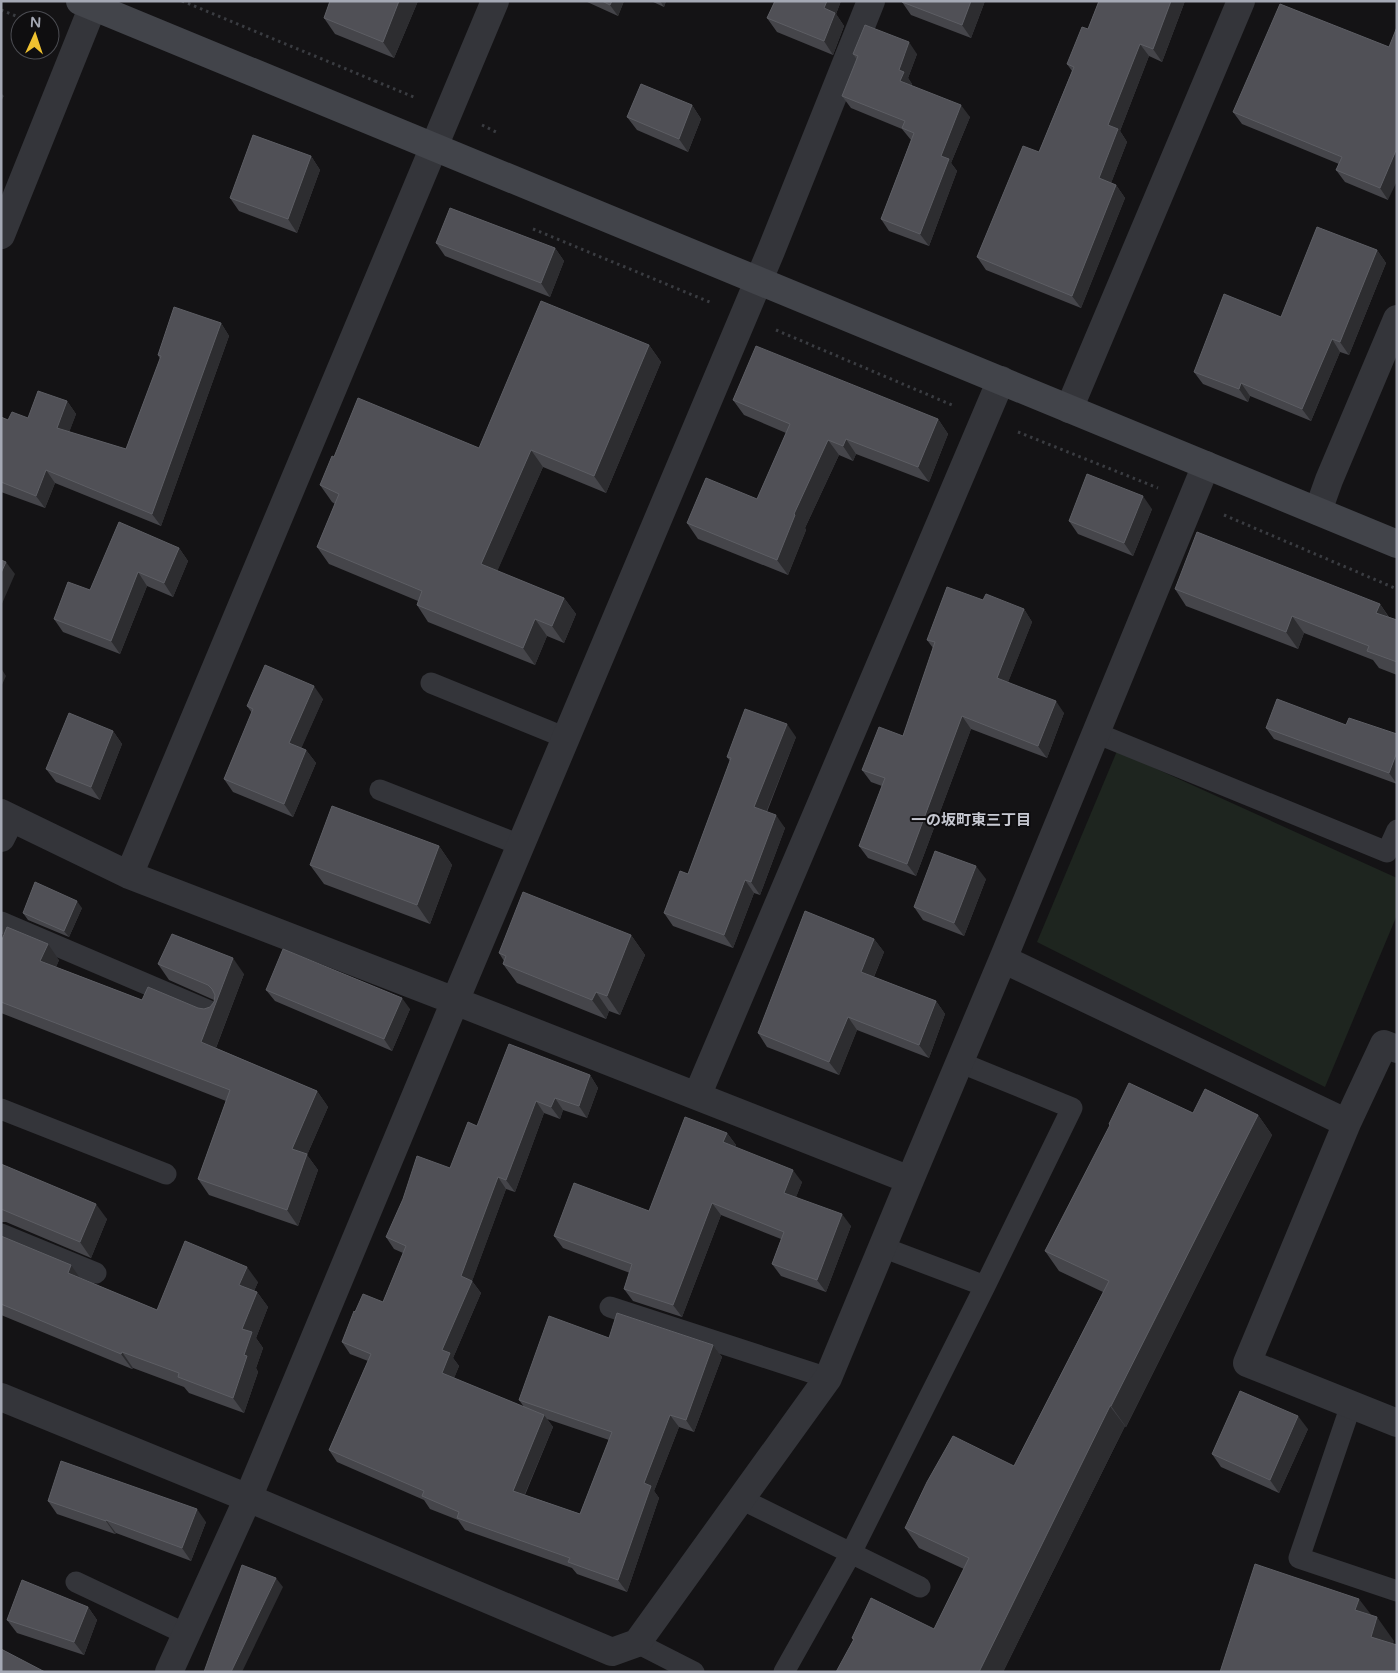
<svg xmlns="http://www.w3.org/2000/svg" width="1398" height="1673" font-family="'Varela Round','Noto Sans JP',sans-serif">
<rect width="100%" height="100%" fill="#141315"/>
<!-- green -->
<path fill="#1e251f" d="M1117,751l280,127v37l-72,172 -288,-145z"/>
<g fill="none" stroke-linecap="round" stroke-linejoin="round">
<!-- path -->
<path stroke="#3a3c41" stroke-width="3" stroke-dasharray="2.5 4" stroke-linecap="butt" d="M182,1l193,80 -2,4
M1,10l25,10
M375,81l41,17
M482,125l14,7
M533,229l179,74
M776,330l176,75
M1018,432l140,56
M1224,515l173,74"/>
<!-- lane -->
<path stroke="#34353a" stroke-width="21" d="M431,683l135,55
M1096,733l291,119 10,-22
M380,790l140,55
M1,922l213,91
M1,1109l165,65
M1,1234l95,39
M882,1247l103,39
M610,1307l218,71
M1351,1405l-52,153 98,33
M741,1499l179,88
M76,1582l110,52
M637,1643l57,29
M784,1672l67,-119 134,-267 87,-178 -113,-46"/>
<!-- street -->
<path stroke="#34353a" stroke-width="28" d="M1,235l92,-229
M1069,409l172,-408
M1318,511l11,-31 68,-161
M1,813l128,62 326,126 455,179
M1,838l10,-20
M129,875l366,-874
M1003,959l344,164 -100,240 150,60
M697,1096l304,-716
M1347,1123l37,-79 13,5
M1,1397l247,101 364,154 25,-9 191,-265 82,-198 93,-221 203,-494
M169,1672l79,-174 207,-497 316,-750 100,-250"/>
<!-- secondary -->
<path stroke="#42444a" stroke-width="28" d="M80,1l1317,543"/>
</g>
<!-- wall -->
<path fill="#45454a" fill-rule="evenodd" d="M330,1h88l-24,57 -59,-24 -11,-16z
M585,1h39l-6,15z
M651,1h15l-2,6z
M775,1h66l-5,13 8,12 -11,29 -56,-23 -10,-14z
M985,1l-14,37 -60,-23 -9,-13z
M1099,1h86l-23,61 -13,-6 -29,75 7,11 -16,41 5,2 9,13 -44,110 -95,-38 -9,-13 62,-105 33,-81 -5,-7 21,-35z
M1389,47l-1,153 -43,-18 -9,-12 3,-6 -97,-40 -9,-12z
M853,54h64l-9,24 4,6v2l58,31 -19,46 6,8 -28,75 -40,-15 -8,-12 30,-79 -9,-11 -51,-21 -9,-12 15,-36z
M692,105l9,14 -13,33 -51,-22 -10,-13z
M311,156l9,14 -23,63 -58,-22 -9,-13z
M436,243l119,5 9,13 -14,36 -105,-41z
M1377,250l9,13 -37,92 -9,-3 -29,69 -61,-25 -2,6 -45,-18 -9,-12 87,-55z
M221,323l8,13 -68,190 -106,-43 -10,25 -44,-16v-75l7,3 20,-2 39,-17 9,13 -7,18 57,17 34,-90 -2,-4z
M649,345l12,17 -55,131 -63,-26 -46,104 67,27 12,16 -12,29 -17,-7 -12,29 -107,-43 -11,-17 1,-4 -89,-37 -12,-17 18,-43 -3,-2 -12,-17 14,-28 145,-9z
M733,400l205,19 10,15 -19,48 -73,-28 -3,7 -14,-6 -34,73 1,2 -18,45 -90,-36 -11,-16 70,-24 29,-66 -42,-18z
M1152,509l-19,47 -55,-22 -9,-13z
M179,548l9,13 -15,36 -26,-11 -27,68 -57,-22 -9,-13 36,-29z
M1175,589l205,15 9,13 8,3v55l-18,-7 -6,-8 -69,-27 -6,16 -112,-43z
M983,600l41,9 8,13 -24,60 56,31 -17,45 -76,-29 -55,147 -48,-18 -9,-12 23,-60 -11,-4 -9,-12 41,-34 30,-88 -6,-8z
M323,699l-22,49 5,2 10,13 -23,54 -60,-25 -9,-13 28,-66 -5,-7z
M1346,725l51,9v50l-123,-45 -8,-11z
M113,731l9,13 -22,56 -44,-18 -10,-13z
M796,737l-29,75 18,16 -25,67 -6,-2 -21,55 -60,-22 -9,-13 24,-39 42,-113 -3,-4z
M439,846l13,19 -22,59 -106,-40 -14,-19z
M986,879l-22,57 -41,-16 -9,-13z
M82,908l-13,29 -41,-17 -5,-7z
M631,935l14,20 -25,60 -11,-4 -3,8 -89,-36 -14,-19 1,-3 -5,-8z
M874,939l10,13 -10,25 62,24 9,13 -16,44 -72,-28 -18,45 -72,-28 -9,-14z
M1,942l58,18 -3,7 86,33 62,9 6,-2 4,-5v-2l-45,-20 -11,-16 86,10 -28,74 101,43 11,16 -21,48 11,15 -20,56 -89,-31 -11,-16 28,-78 -225,-88z
M266,990l144,19 -18,42 -117,-50z
M590,1075l8,13 -11,30 -24,-8 -3,9 -16,-6 -29,79 -9,-3 -34,92 9,12 -28,65 6,8 -5,12 70,29 -5,-7 90,-62 104,7 9,12 -28,75 -15,-5 -25,64 5,7 -32,94 -50,-18 -5,-6 -107,-38 -7,-10 -28,-11 -6,-9 -87,-38 -8,-12 39,-89 -18,-7 -8,-12 13,-30 28,-10 20,-49 -9,-4 -8,-12 64,-69 27,-42zM547,1419l62,21 -29,74 -55,-19 28,-68z
M1193,1113l65,2 14,20 -146,292 -1,-1 -122,246 -150,-32 -1,-2 82,-9 30,-60 -45,-21 -14,-20 109,-62 89,-174 -44,-21 -14,-20 65,-125 -1,-2z
M727,1133l9,12 -1,2 67,35 -6,15 55,29 -25,66 -45,-16 -9,-12 9,-25 -60,-24 -39,102 -49,-16 -9,-12 6,-16 -67,-25 -9,-12 95,-25z
M1,1164l106,55 -16,39 -85,-36h-5z
M1,1236l79,42 77,32 101,-28 -4,9 3,1 11,15 -12,31 7,10 -7,20 2,4 -14,41 -55,-20 -5,-6 -51,-19 -1,1 -131,-54z
M1308,1429l-29,64 -58,-26 -9,-13z
M48,1501l158,21 -15,39 -75,-28 -1,1 -58,-20z
M88,1607l9,13 -13,35 -67,-22 -10,-13z"/>
<!-- shaded-wall -->
<path fill="#2d2d30" d="M399,1h19l-24,57 -11,-16z
M612,1h12l-6,15 -8,-11z
M660,1h6l-2,6z
M827,1h14l-5,13 8,12 -11,29 -9,-14v-33z
M971,1h14l-14,37 -9,-13z
M1171,1h14l-23,61 -9,-13z
M909,42l8,12 -9,24 4,6 -3,9 -9,-12 -1,-11z
M1140,44l9,12 -29,75 7,11 -19,49 -9,-13 9,-53z
M1,93l3,3 -3,5z
M692,105l9,14 -13,33 -9,-13z
M961,105l9,12 -19,46 6,8 -28,75 -9,-12 21,-78z
M1397,148v33l-9,19 -8,-12z
M311,156l9,14 -23,63 -9,-14z
M1116,185l9,13 -44,110 -9,-12z
M555,248l9,13 -14,36 -9,-14z
M1377,250l9,13 -37,92 -9,-13z
M221,323l8,13 -68,190 -9,-12z
M1332,339l8,13 -29,69 -9,-12z
M649,345l12,17 -55,131 -12,-17z
M1241,383l9,13 -2,6 -9,-13z
M67,401l9,13 -10,27 -9,-13z
M938,419l10,15 -19,48 -11,-15z
M846,439l10,15 -3,7 -10,-15z
M828,440l11,15 -34,73 1,2 -18,45 -11,-15 17,-46z
M531,450l12,17 -50,114 -12,-17z
M46,470l9,13 -10,25 -9,-12z
M1143,496l9,13 -19,47 -9,-13z
M179,548l9,13 -15,36 -9,-14z
M6,562l9,12 -14,32v-33z
M138,572l9,14 -27,68 -9,-13z
M564,598l12,16 -12,29 -12,-17z
M1380,604l11,17 -15,-8z
M1024,609l8,13 -27,68 -8,-12z
M1292,616l12,17 -6,16 -12,-17z
M535,619l12,17 -12,29 -12,-17z
M1,668l5,8 -5,11z
M314,686l9,13 -25,57 -9,-13z
M1056,701l8,12 -17,45 -9,-12z
M962,716l9,13 -55,147 -9,-12z
M787,724l9,13 -33,83 -9,-13z
M113,731l9,13 -22,56 -9,-13z
M306,750l10,13 -23,54 -9,-13z
M1397,752v32l-8,-11z
M776,815l9,13 -25,67 -9,-13z
M439,846l13,19 -22,59 -13,-19z
M976,866l10,13 -22,57 -10,-13z
M745,880l9,13 -21,55 -9,-13z
M77,901l5,7 -13,29 -5,-6z
M631,935l14,20 -25,60 -13,-19z
M874,939l10,13 -14,34 -9,-14z
M48,944l11,16 -7,17 -12,-16z
M233,958l11,16 -32,84 -11,-16z
M596,992l13,19 -3,8 -14,-19z
M402,998l8,11 -18,42 -8,-12z
M936,1001l9,13 -16,44 -10,-13z
M848,1017l9,13 -18,45 -10,-13z
M590,1075l8,13 -11,30 -8,-12z
M317,1091l11,16 -21,48 11,15 -20,56 -11,-16 5,-61z
M555,1098l8,12 -3,9 -9,-12z
M536,1101l8,12 -29,79 -9,-12z
M1258,1115l14,20 -146,292 -15,-21z
M727,1133l9,12 -4,10 -9,-13z
M793,1170l9,12 -9,23 -9,-12z
M498,1177l8,12 -36,98 2,-6 9,12 -28,65 6,8 -8,20 -9,-13v-23l19,-74z
M712,1203l9,12 -39,102 -9,-12z
M96,1204l11,15 -16,39 -11,-16z
M842,1214l9,12 -25,66 -9,-12z
M71,1265l11,16 -14,-8z
M247,1267l11,15 -8,18 -11,-15z
M257,1292l11,15 -12,31 7,10 -7,20 2,4 -14,41 -11,-15 9,-69z
M713,1345l9,12 -28,75 -8,-12z
M122,1352l11,16 -1,1 -11,-15z
M1110,1406l15,20 -122,246h-24z
M544,1415l9,12 -32,76 -8,-12z
M670,1415l9,12 -25,64 5,7 -32,94 -9,-12 26,-97z
M1298,1416l10,13 -29,64 -9,-13z
M197,1509l9,13 -15,39 -9,-13z
M106,1520l10,13 -1,1 -9,-13z
M276,1578l7,9 -41,85h-11z
M1359,1599l17,22 1,-4 17,24 -6,20 -17,-24 -16,-27z
M88,1607l9,13 -13,35 -10,-13z"/>
<!-- building -->
<path fill="#505056" stroke="#5d5e64" d="M330,1h69l-16,41 -59,-24z
M602,1h10l-2,4z
M775,1h52l-3,7 11,5 -11,28 -57,-23z
M902,1h69l-9,24 -60,-23z
M1099,1h72l-18,48 -13,-5 -32,81 10,4 -19,49 17,7 -44,111 -95,-39 46,-111 16,6 35,-85 -7,-3 15,-37 6,2z
M1280,4l109,43 8,-20v121l-17,40 -44,-18 6,-13 -109,-45z
M865,25l44,17 -10,28 5,2 -4,9 61,24 -20,51 8,3 -29,75 -39,-15 33,-86 -12,-5 3,-7 -63,-25 16,-40 -5,-2z
M641,84l51,21 -13,34 -52,-22z
M253,135l58,21 -23,63 -58,-21z
M450,208l105,40 -14,35 -105,-40z
M1317,227l60,23 -37,92 -8,-3 -30,70 -61,-26 -2,6 -45,-17 30,-78 57,23z
M541,301l108,44 -55,131 -63,-26 -50,114 83,34 -12,28 -17,-7 -12,29 -106,-43 5,-14 -105,-44 22,-53 -19,-9 12,-29 2,1 24,-59 121,50z
M174,307l47,16 -69,191 -106,-44 -10,26 -35,-14v-65l7,3 4,-8 16,6 10,-27 29,10 -10,27 69,21 35,-93 -3,-1z
M756,346l182,73 -20,48 -72,-28 -3,7 -15,-6 -34,74 1,1 -18,45 -90,-37 19,-45 51,21 33,-75 -57,-24z
M1087,474l56,22 -19,47 -55,-22z
M119,522l60,26 -15,35 -26,-11 -27,69 -57,-22 14,-37 22,8z
M1197,532l183,72 -4,9 21,7v42l-30,-11 2,-5 -77,-30 -6,16 -111,-43z
M1,560l5,2 -5,11z
M947,587l36,13 3,-6 38,15 -27,69 59,23 -18,45 -76,-30 -55,148 -48,-18 26,-68 -23,-8 17,-43 24,9 32,-94 -8,-2z
M265,665l49,21 -25,57 17,7 -22,54 -60,-25 29,-70 -6,-3z
M1277,699l69,26 3,-7 48,16v18l-8,21 -123,-45z
M745,709l42,15 -33,83 22,8 -25,67 -6,-2 -21,55 -60,-22 16,-42 8,3 43,-116 -4,-1z
M69,713l44,18 -22,56 -45,-18z
M332,806l107,40 -22,59 -107,-40z
M935,851l41,15 -22,57 -40,-16z
M35,882l42,19 -13,30 -41,-18z
M523,892l108,43 -24,61 -11,-4 -4,8 -89,-36 3,-8 -7,-3z
M805,911l69,28 -13,33 75,29 -17,44 -71,-28 -19,45 -71,-29z
M7,927l41,17 -8,17 102,39 6,-13 50,21 6,1 6,-2 4,-5 1,-7 -3,-6 -4,-4 -50,-21 14,-30 61,24 -32,84 116,49 -25,58 15,5 -20,56 -89,-31 32,-89 -229,-88v-60z
M283,949l119,49 -18,41 -118,-49z
M509,1044l81,31 -11,31 -24,-8 -4,9 -15,-6 -30,79 -8,-3 -37,99 11,5 -30,69 8,3 -8,20 102,42 -31,76 67,23 32,-82 -93,-32 30,-84 60,22 8,-25 96,32 -27,75 -16,-5 -26,68 7,3 -33,94 -50,-18 2,-4 -113,-40 2,-6 -37,-16 2,-5 -95,-41 42,-96 -29,-12 12,-31 1,1 8,-18 20,8 23,-56 -20,-9 17,-38 14,-43 33,12 18,-46 9,4z
M1129,1083l64,30 12,-24 53,26 -147,291h-1l-131,266h-143l18,-33 -2,-1 19,-40 63,31 35,-71 -64,-30 22,-46 26,-46 61,30 95,-185 -64,-30 65,-126 -1,-1z
M685,1117l42,16 -4,9 70,28 -9,23 58,21 -25,66 -45,-16 12,-32 -72,-29 -39,102 -49,-16 8,-25 -78,-28 20,-53 75,28z
M1,1164l95,40 -16,38 -79,-33z
M1,1236l70,29 -3,8 89,37 28,-69 62,26 -8,18 18,7 -15,37 10,3 -8,23 3,1 -14,42 -55,-21 1,-4 -57,-21 -1,2 -120,-50z
M1240,1391l58,25 -28,64 -58,-26z
M61,1461l136,48 -15,39 -76,-28v1l-58,-20z
M1255,1564l104,35 -4,11 22,7 -6,20 26,8v27h-177z
M242,1565l34,13 -45,94h-27z
M22,1580l66,27 -14,35 -67,-22z
M1,1649l44,23h-44z"/>
<g text-anchor="middle" dominant-baseline="central" stroke-width="4" stroke-linejoin="round" paint-order="stroke">
<!-- neighbourhood labels -->
<g font-size="15" font-weight="bold" fill="#c6c8d1" stroke="#0f0e10">
<text x="971" y="820">一の坂町東三丁目</text>
</g>
</g>
<!-- border -->
<rect width="1398" height="1673" fill="none" stroke="#a5a9b5" stroke-width="5"/>
<!-- north arrow -->
<g transform="translate(35 35) rotate(3)"><circle r="24" fill="#0f0e10" stroke="#4b4c52"/>
<path d="M0-4L9 19L0 12L-9 19Z" fill="#f0c230"/>
<text y="-8" font-size="14" font-weight="bold" text-anchor="middle" fill="#a5a9b5">N</text>
</g>
</svg>
